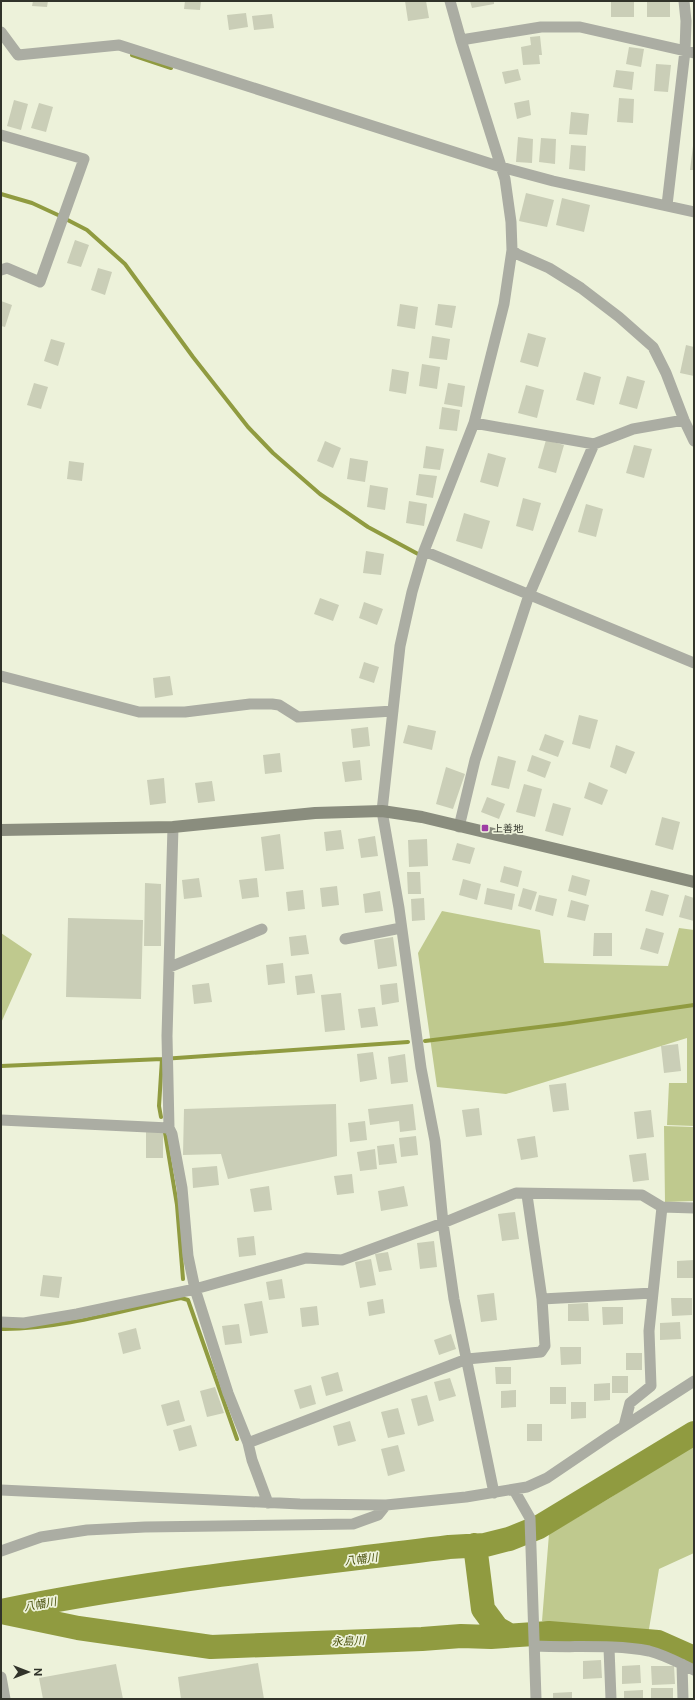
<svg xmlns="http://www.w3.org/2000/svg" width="695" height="1700" font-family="'Public Sans','Noto Sans JP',sans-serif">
<rect width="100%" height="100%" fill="#edf2da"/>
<!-- green -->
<path fill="#bfc98e" d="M442,911l98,19 4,33 124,3 11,-38 15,2v196l-27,-1 2,-42h18v-45l-181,56 -69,-7 -19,-134z
M1,933l31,21 -31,69z
M664,1126l30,1v74l-29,1z
M694,1444v109l-35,16 -12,72 -105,-20 7,-87 61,-36z"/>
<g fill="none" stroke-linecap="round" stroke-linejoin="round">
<!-- stream -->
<path stroke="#909b40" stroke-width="4" d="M132,55l39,13
M1,194l31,9 26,12 29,15 38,34 68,93 55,70 25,26 47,41 48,33 50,27
M425,1041l138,-17 131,-19
M1,1066l161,-7 246,-17
M161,1117l-2,-11 3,-47
M165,1133l12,72 6,74
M1,1329c56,1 124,-19 180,-31l7,2 49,139"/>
<!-- river -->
<path stroke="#909b40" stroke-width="24" d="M475,1545l8,64 14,19 12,7
M1,1611c148,-31 298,-45 448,-64l36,-2 24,-6 30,-12 155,-94
M6,1613l72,15 133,19 211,-8 39,-3 30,1 58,-4 109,9 36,16"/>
</g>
<!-- building -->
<path fill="#caceb7" d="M33,1h15l-1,6 -15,-1z
M185,1h16l-1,9 -16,-1z
M405,1h21l3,17 -21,3z
M470,1h24v3l-22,4z
M611,1h23v16h-23z
M647,1h23v16h-23z
M246,13l2,14 -19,3 -2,-15z
M272,14l2,14 -20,2 -2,-14z
M540,36l2,19h-3l1,9 -17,1 -2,-18 10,-2 -1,-8z
M629,47l15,2 -3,18 -15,-3z
M656,64l15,1 -3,27 -14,-1z
M518,69l3,11 -16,4 -3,-12z
M616,70l18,2 -2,18 -19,-3z
M619,98l15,1 -1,24 -16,-1z
M14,100l14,4 -7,26 -14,-4z
M529,100l2,15 -14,4 -3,-16z
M39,103l14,4 -7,25 -15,-4z
M571,112l18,2 -2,21 -18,-1z
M518,137l15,2 -1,24 -16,-1z
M541,138l15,1 -1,25 -16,-2z
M571,145l15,1 -1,25 -16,-2z
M693,146h1v24h-4z
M526,193l28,7 -7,27 -28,-6z
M562,198l28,7 -6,27 -28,-7z
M75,240l14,5 -8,22 -14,-4z
M98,268l14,4 -7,23 -14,-5z
M1,301l11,4 -7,22 -4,-1z
M400,304l18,3 -3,22 -18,-3z
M438,304l18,2 -4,22 -17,-3z
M528,333l18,5 -8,29 -18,-5z
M432,336l18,3 -3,21 -18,-2z
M51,339l14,4 -7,23 -14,-5z
M686,345l8,2v29l-14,-3z
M422,364l18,3 -3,22 -18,-3z
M392,369l17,3 -3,22 -17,-3z
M584,372l17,5 -7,28 -18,-5z
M627,376l18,5 -8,28 -18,-5z
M34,383l14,4 -7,22 -14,-4z
M448,383l17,3 -3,21 -18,-3z
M526,385l18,5 -7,28 -19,-5z
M442,407l18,3 -3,21 -18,-2z
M546,440l18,5 -8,28 -18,-5z
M325,441l16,7 -8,20 -16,-7z
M634,445l18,4 -8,29 -18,-5z
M426,446l18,3 -4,21 -17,-2z
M488,453l18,5 -8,29 -18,-5z
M350,458l18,3 -3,21 -18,-3z
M69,461l15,2 -2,18 -15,-2z
M419,474l18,2 -4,22 -17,-3z
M370,485l18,3 -3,22 -18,-3z
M523,498l18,5 -8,28 -17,-5z
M409,501l18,3 -3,22 -18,-3z
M586,504l17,5 -7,28 -18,-5z
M464,513l26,8 -8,28 -26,-8z
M366,551l18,3 -3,21 -18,-2z
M320,598l19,7 -6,16 -19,-7z
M364,602l19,7 -6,16 -18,-7z
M364,662l15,5 -5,16 -15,-5z
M170,676l3,19 -18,3 -2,-20z
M579,715l19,5 -8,29 -18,-5z
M408,725l28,6 -4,19 -29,-7z
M368,727l2,19 -17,2 -2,-19z
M545,734l19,7 -6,16 -19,-7z
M616,745l19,7 -9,22 -16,-7z
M280,753l2,19 -17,2 -2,-19z
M532,755l19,7 -6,16 -18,-7z
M498,756l18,5 -7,28 -18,-4z
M360,760l2,20 -17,2 -3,-20z
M446,767l19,7 -12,35 -17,-5z
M164,778l2,25 -16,2 -3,-25z
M212,781l3,20 -17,2 -3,-20z
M589,782l19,8 -6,15 -18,-7z
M524,784l18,5 -7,28 -19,-5z
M487,797l18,7 -6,15 -18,-7z
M553,803l18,5 -8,28 -18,-5z
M662,817l18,5 -7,28 -18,-5z
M341,830l3,19 -18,2 -2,-19z
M280,834l4,35 -19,2 -4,-34z
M375,836l3,20 -17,2 -3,-19z
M427,839l1,27 -19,1 -1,-27z
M457,843l18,5 -5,16 -18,-4z
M504,866l18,5 -4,16 -18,-5z
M407,872h13l1,22h-13z
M572,875l18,5 -4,16 -18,-5z
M199,878l3,19 -18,2 -2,-19z
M257,878l2,19 -17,2 -3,-19z
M463,879l18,5 -4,16 -18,-5z
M145,883l16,1v62h-17z
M337,886l2,19 -17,2 -2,-19z
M487,888l28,6 -3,16 -28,-6z
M523,888l14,4 -6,18 -13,-4z
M303,890l2,19 -17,2 -2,-19z
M651,890l18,5 -6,21 -18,-5z
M380,891l3,20 -18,2 -2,-19z
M539,895l18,4 -4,17 -18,-5z
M685,895l9,3v23l-15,-4z
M424,898l1,22 -13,1 -1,-22z
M571,900l18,5 -4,16 -18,-4z
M68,918l75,2 -2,79 -75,-2z
M646,928l18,5 -6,21 -18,-5z
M594,933h18v23h-19z
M306,935l3,19 -18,2 -2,-19z
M393,937l4,29 -19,3 -4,-29z
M283,963l2,20 -17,2 -2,-20z
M312,974l3,19 -18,2 -2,-19z
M209,983l3,19 -18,2 -2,-19z
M397,983l2,19 -17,3 -2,-20z
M341,993l4,37 -20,2 -4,-37z
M375,1007l3,19 -17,2 -3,-19z
M678,1044l3,27 -17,2 -3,-27z
M373,1052l4,27 -17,3 -3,-28z
M405,1054l3,28 -17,2 -3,-27z
M566,1083l3,27 -16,2 -4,-27z
M336,1104l1,52 -109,23 -7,-25 -38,1 1,-46z
M413,1104l3,26 -16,2 -1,-11 -29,4 -2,-16z
M479,1108l3,27 -16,2 -4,-27z
M651,1110l3,27 -17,2 -3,-27z
M365,1121l2,19 -17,2 -2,-19z
M146,1132h17v26h-17z
M416,1136l2,19 -17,2 -2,-19z
M535,1136l3,21 -17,3 -4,-21z
M394,1144l3,19 -18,2 -2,-19z
M375,1149l2,20 -17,2 -3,-19z
M646,1153l3,27 -16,2 -4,-27z
M217,1166l2,19 -26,3 -1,-20z
M352,1174l2,19 -17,2 -3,-19z
M269,1186l3,24 -18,2 -4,-23z
M404,1186l4,20 -27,5 -3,-20z
M515,1212l4,27 -17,2 -4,-27z
M254,1236l2,19 -17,2 -2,-19z
M434,1241l3,26 -17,2 -3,-26z
M388,1252l4,18 -13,2 -4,-18z
M371,1259l5,26 -16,3 -5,-26z
M694,1260v18h-17v-17z
M43,1275l19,2 -3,21 -19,-2z
M282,1279l3,19 -16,2 -3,-18z
M494,1293l3,27 -16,2 -4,-27z
M671,1298h21v17l-20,1z
M383,1299l2,14 -16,3 -2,-14z
M262,1301l6,32 -18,3 -6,-32z
M588,1303l1,18h-21v-17z
M317,1306l2,19 -17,2 -2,-19z
M602,1307h21v17l-20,1z
M680,1322l1,17 -21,1v-17z
M239,1324l3,19 -17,2 -3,-19z
M136,1328l5,21 -18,5 -5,-21z
M451,1334l5,15 -17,6 -5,-15z
M560,1347h21v17l-20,1z
M626,1353h16v17h-16z
M495,1367h16v17h-15z
M338,1372l5,19 -17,5 -5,-19z
M612,1376h16v17h-16z
M450,1378l6,18 -17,5 -5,-19z
M610,1383v17l-16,1v-17z
M311,1385l5,19 -16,5 -6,-19z
M215,1387l9,26 -17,4 -7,-26z
M550,1387h16v17h-16z
M516,1390v17l-15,1v-17z
M427,1395l7,26 -16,5 -7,-27z
M179,1400l6,21 -18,5 -6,-21z
M571,1402h15v16l-15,1z
M398,1408l7,26 -17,4 -7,-26z
M350,1421l6,20 -18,5 -5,-20z
M527,1424h15v17h-15z
M191,1425l6,21 -18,5 -6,-21z
M398,1445l7,26 -17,5 -7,-27z
M601,1660l1,18 -19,1v-18z
M258,1663l6,36h-83l-3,-22z
M116,1664l7,35h-80l-4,-21z
M640,1665l1,18 -19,1v-18z
M651,1666h23l1,18 -23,1z
M651,1688h22v11h-22z
M643,1690v9h-19v-8z
M572,1692v7h-19v-6z"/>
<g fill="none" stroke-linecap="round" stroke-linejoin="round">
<!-- street -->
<path stroke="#abada3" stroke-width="11" d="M450,1l11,39 44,139 6,43 1,28 -8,54 -30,119 -50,128 -12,41 -12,54 -18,165 17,97 22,160 14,73 8,82 11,76 40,194
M1,32l17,23 101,-10 382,122 52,14 141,31
M461,40l80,-13h39l114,26
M1,135l83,24 -44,123 -33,-14 -6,2
M667,205l18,-154 1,-30 -2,-20
M512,250l5,4 32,14 32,20 38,29 34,30 13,26 18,47 10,21
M474,423l120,21 39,-15 51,-9
M424,551l270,112
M1,676l138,36h46l65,-8h22l7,1 19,12 95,-6
M173,827l-6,209 2,92 3,6 10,54 6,68 7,33 33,104 20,50 4,17 16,43
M459,827l16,-67 54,-165 65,-151
M345,939l56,-11
M170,967l92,-38
M1,1120l168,8
M527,1195l15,104 111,-6
M1,1322l23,1 53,-9 118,-25 111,-31 36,2 101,-37 73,-30 126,2 20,12 32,1
M624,1426l6,-23 21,-17 -2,-55 13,-124
M248,1443l219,-84 74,-7 4,-6 -3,-47
M1,1490l299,14 86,1
M514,1490l16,28 6,181
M1,1551l40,-14 46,-7 58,-3 208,-3 25,-9 8,-10 80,-8 61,-10 20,-9 62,-42 85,-55
M535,1646c37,2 77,-2 114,5 16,4 30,12 45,19
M609,1648l2,51
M682,1664l1,35
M1,1677l4,22"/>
<!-- secondary -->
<path stroke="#8a8d7e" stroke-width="12" d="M1,830l172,-3 142,-14 67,-2 40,6 272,65"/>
</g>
<!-- markers -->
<rect fill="#9e3da4" stroke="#edf2da" stroke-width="1.5" x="481" y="824" width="8" height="8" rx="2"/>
<g text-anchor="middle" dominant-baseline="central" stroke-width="3.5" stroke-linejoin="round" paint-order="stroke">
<!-- poi labels -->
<g font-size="10" fill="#31332a" stroke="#edf2da" text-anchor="start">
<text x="493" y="828">上善地</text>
</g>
<!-- water labels -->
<g font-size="11" font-style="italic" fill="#4c530f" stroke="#edf2da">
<text transform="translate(361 1559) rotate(-7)">八幡川</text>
<text transform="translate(40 1604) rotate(-10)">八幡川</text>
<text transform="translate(348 1641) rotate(-2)">永島川</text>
</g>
</g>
<!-- border -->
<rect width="695" height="1700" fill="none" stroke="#31332a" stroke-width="4"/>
<!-- north arrow -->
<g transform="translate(28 1672) rotate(90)" stroke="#edf2da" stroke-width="3" paint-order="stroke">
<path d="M0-3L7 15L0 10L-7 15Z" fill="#31332a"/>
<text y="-6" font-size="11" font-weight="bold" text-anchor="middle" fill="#31332a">N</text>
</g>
</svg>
